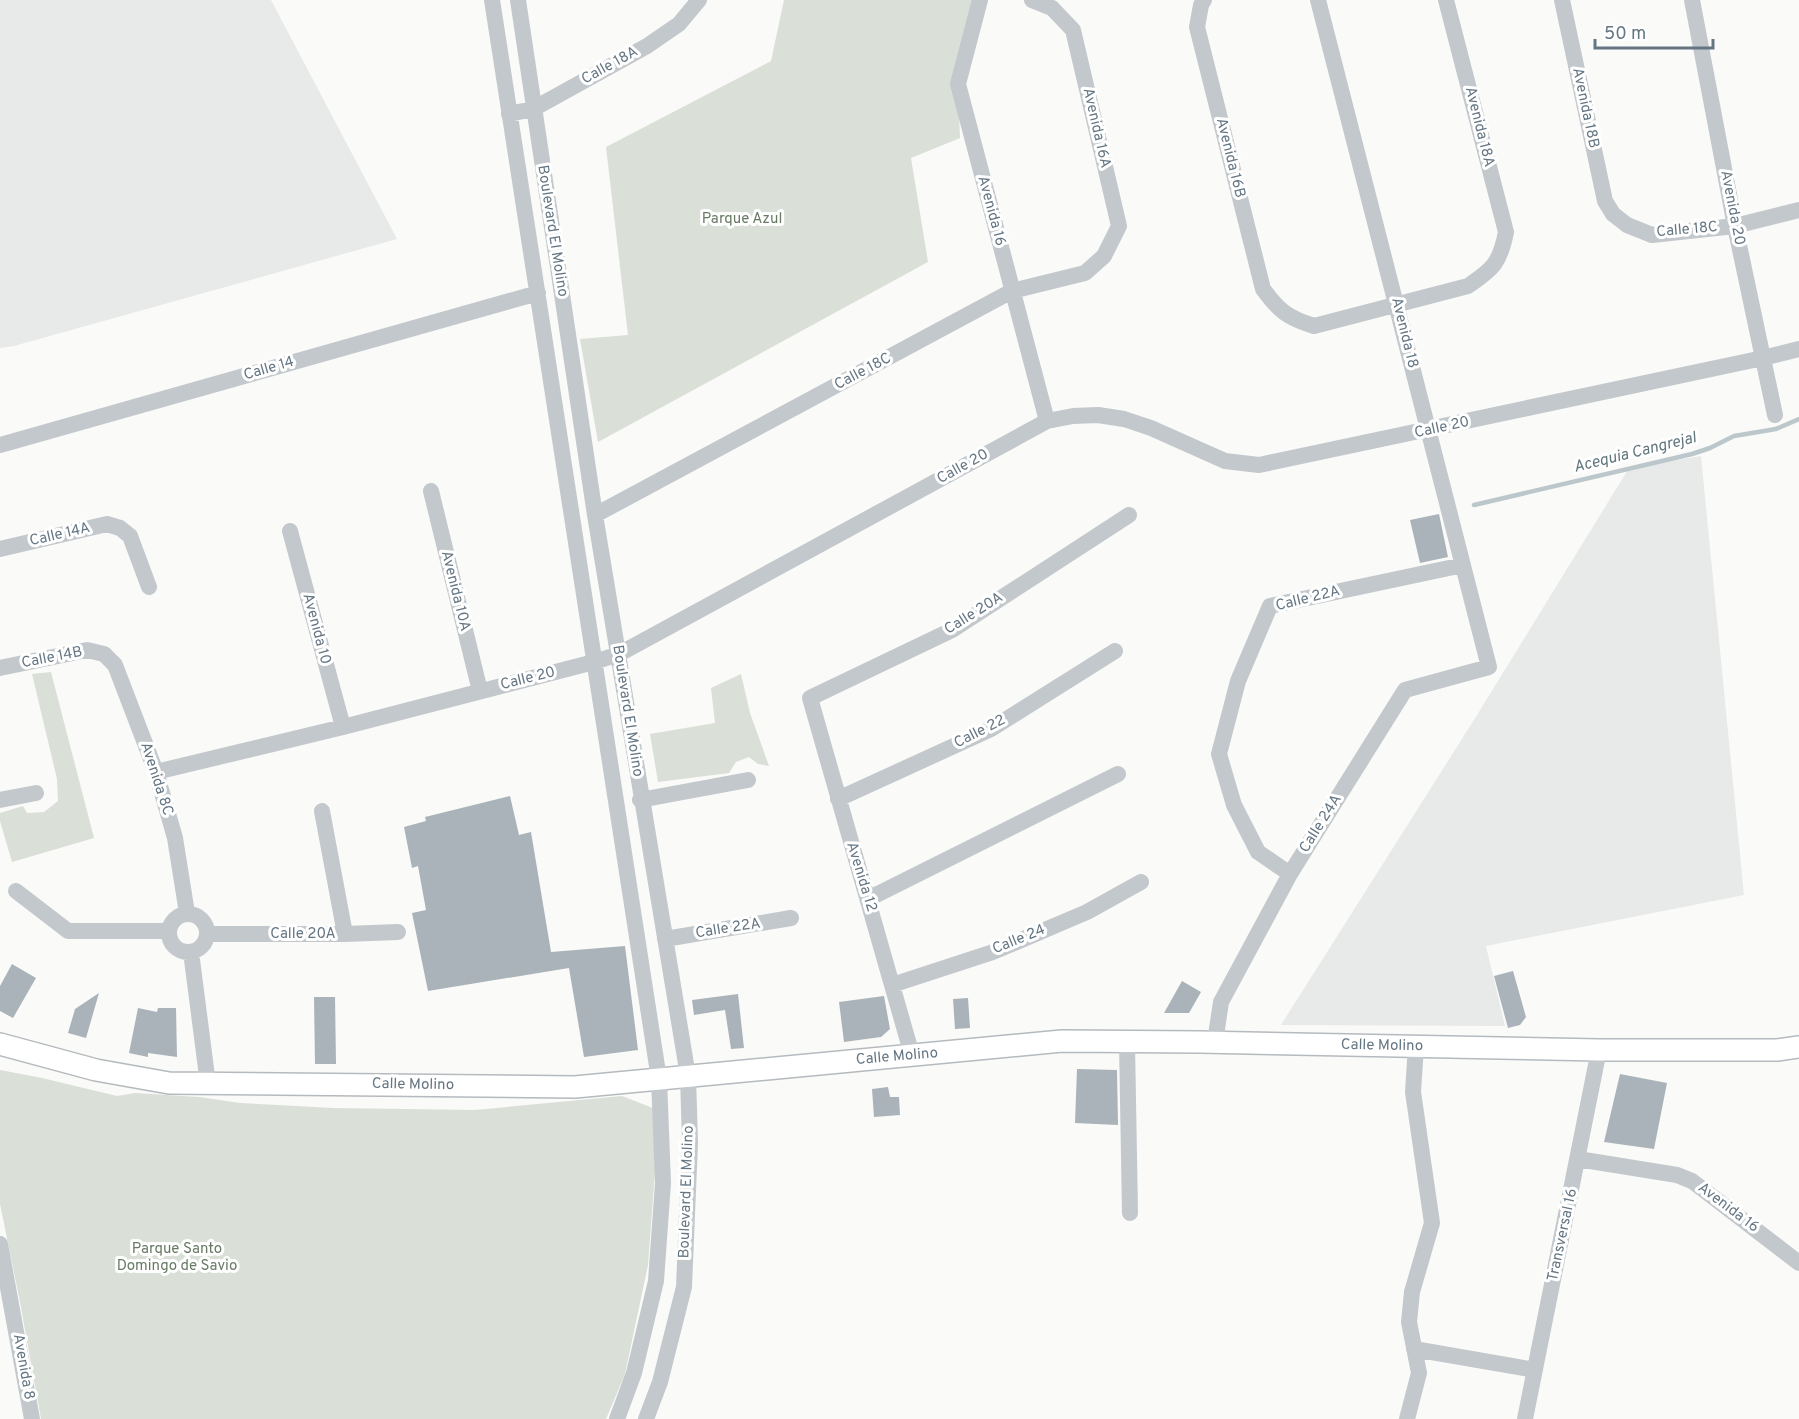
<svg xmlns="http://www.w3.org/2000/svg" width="1799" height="1419" font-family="Overpass,sans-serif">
<rect width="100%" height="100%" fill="#fafaf8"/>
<!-- built -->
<path fill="#e8e9e9" d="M0,0h271l126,239 -383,107 -14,2z
M1701,456l43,439 -258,51 19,80 -224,-1 196,-310 152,-247z"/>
<!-- green -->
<path fill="#dadfd7" d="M784,0h193l-19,84 2,54 -49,20 17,104 -330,180 -18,-103 48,-4 -22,-188 165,-86z
M51,672l43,166 -82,24 -12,-41v-8l23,-7 4,7 17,-1 14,-11 -1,-22 -25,-105z
M741,674l9,39 19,53 -11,-2 -9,-7 -13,5 -7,11 -71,9 -8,-48 65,-11 -4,-35z
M0,1070l42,8 75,18 18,-3 64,4 41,6 93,5 142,2 147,-14 31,12 3,51 -8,106 -23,109 -19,45h-565l-21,-117 -20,-98z"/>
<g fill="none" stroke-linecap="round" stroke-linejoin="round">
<!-- stream -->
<path stroke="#bbc7cb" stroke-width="4.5" d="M1474,505l218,-51 18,-6 24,-12 42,-7 23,-10"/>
</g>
<!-- building -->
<path fill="#aab3b9" d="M1439,514l9,43 -28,6 -10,-43z
M510,796l9,39 12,-3 20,120 74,-6 13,104 -54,7 -15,-89 -141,23 -16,-78 14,-3 -8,-44 -6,2 -8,-41 22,-6 -1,-4z
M12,964l24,14 -23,40 -13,-7v-25z
M1513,971l13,46 -6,8 -12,3 -14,-52z
M1182,981l19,11 -12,21h-25z
M99,993l-13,45 -18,-5 7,-24z
M738,994l6,54 -13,1 -6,-39 -31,5 -2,-15z
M884,996l6,33 -9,8 -37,5 -5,-40z
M314,997h21l1,67h-21z
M968,998l2,30 -15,1 -2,-30z
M138,1008l19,4 1,-4h18l1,49 -29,-4v4l-19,-4z
M1077,1069l40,1 1,55 -43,-2z
M1620,1074l47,9 -13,66 -50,-7z
M888,1087l2,10h9l1,18 -26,2 -2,-28z"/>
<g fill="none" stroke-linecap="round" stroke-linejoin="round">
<!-- major casing -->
<g stroke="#b5babe" stroke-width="24">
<path id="major" d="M0,1044l96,26 73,13 406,4 487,-46 138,1 399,8h178l22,-3"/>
</g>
<!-- minor -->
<path stroke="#c3c8cc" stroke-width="16" d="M492,0l167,1079 4,104 -7,98 -22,92 -17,46
M518,0l77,515 93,561 2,67 -6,144 -24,95 -14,37
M980,0l-22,84 89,337
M1204,0l-3,5 -4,22 66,262c16,22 25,29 51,37l154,-40c25,-17 32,-23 38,-54l-60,-232
M1562,0l43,201 8,13 14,11 25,10 83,-9 64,-16
M1692,0l43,226 40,189
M509,114l24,-5 114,-63 32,-22 20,-24
M0,445l538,-152
M431,491l49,200
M595,515l417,-224 73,-18 19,-17 15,-30 -46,-196 -21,-22 -20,-8
M290,531l53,196
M0,549l107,-25 13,4 10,8 19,51
M0,668l87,-18 17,4 11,11 41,107 19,66 12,75
M156,772l187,-45 251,-65 25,-8 428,-233 26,-5 25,-1 26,4 27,9 74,33 34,4 504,-107 36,-9
M838,799l153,-70 124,-78
M0,800l36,-7
M640,800l108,-20
M322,811l23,123
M1290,874l-32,-22 -24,-47 -15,-51 19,-73 32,-75 193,-41
M16,891l52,40h100
M868,899l250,-125
M169 933a19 19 0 1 1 38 0a19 19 0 1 1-38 0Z
M207,934h138l53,-2
M665,939l126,-21
M191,952l17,132
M892,985l101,-33 94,-40 54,-30
M1215,1042l6,-40 69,-128 115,-184 84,-23 -171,-667
M1127,1043l3,170
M912,1055l-102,-357 142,-68 177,-115
M1578,1159l99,16 15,6 107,82
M0,1244l32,175
M1414,1349l121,21
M1407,1419l12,-46 -10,-51 3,-30 20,-69 -19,-131 3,-46
M1525,1419l74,-369"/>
<!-- major -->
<use href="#major" stroke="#fff" stroke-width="21"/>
</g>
<g text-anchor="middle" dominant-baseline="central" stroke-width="6" stroke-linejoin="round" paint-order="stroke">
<!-- street labels -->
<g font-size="15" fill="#657683" stroke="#fff">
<text transform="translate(610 66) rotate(-29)">Calle 18A</text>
<text transform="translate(1585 108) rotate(78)">Avenida 18B</text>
<text transform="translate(1479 127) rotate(76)">Avenida 18A</text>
<text transform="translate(1096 128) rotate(77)">Avenida 16A</text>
<text transform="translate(1230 158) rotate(76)">Avenida 16B</text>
<text transform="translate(1732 208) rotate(79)">Avenida 20</text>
<text transform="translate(991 211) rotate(75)">Avenida 16</text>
<text transform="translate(1687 230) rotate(-5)">Calle 18C</text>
<text transform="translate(552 231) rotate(81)">Boulevard El Molino</text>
<text transform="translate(1404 333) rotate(76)">Avenida 18</text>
<text transform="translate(269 369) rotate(-16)">Calle 14</text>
<text transform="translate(863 372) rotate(-28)">Calle 18C</text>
<text transform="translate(1442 428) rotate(-12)">Calle 20</text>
<text transform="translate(963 467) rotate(-29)">Calle 20</text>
<text transform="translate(60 535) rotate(-13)">Calle 14A</text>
<text transform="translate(455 591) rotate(76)">Avenida 10A</text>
<text transform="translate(1308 599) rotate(-14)">Calle 22A</text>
<text transform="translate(974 614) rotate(-32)">Calle 20A</text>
<text transform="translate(316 629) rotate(75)">Avenida 10</text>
<text transform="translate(52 658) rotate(-11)">Calle 14B</text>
<text transform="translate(528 679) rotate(-14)">Calle 20</text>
<text transform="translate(627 711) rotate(81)">Boulevard El Molino</text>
<text transform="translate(980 732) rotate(-27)">Calle 22</text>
<text transform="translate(156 779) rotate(72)">Avenida 8C</text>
<text transform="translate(1321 824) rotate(-58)">Calle 24A</text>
<text transform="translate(861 877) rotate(73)">Avenida 12</text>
<text transform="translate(728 929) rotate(-9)">Calle 22A</text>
<text x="303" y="934">Calle 20A</text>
<text transform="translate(1019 940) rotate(-22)">Calle 24</text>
<text transform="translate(1382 1046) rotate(1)">Calle Molino</text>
<text transform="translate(897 1057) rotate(-5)">Calle Molino</text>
<text transform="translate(413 1085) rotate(1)">Calle Molino</text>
<text transform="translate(687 1192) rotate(-88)">Boulevard El Molino</text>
<text transform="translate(1728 1208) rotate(37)">Avenida 16</text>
<text transform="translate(1563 1235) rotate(-78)">Transversal 16</text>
<text transform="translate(23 1367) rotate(80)">Avenida 8</text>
</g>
<!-- park labels -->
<g font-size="15" fill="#687a64" stroke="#fff">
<text x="742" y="219">Parque Azul</text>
<text x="177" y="1249">Parque Santo<tspan x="177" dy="17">Domingo de Savio</tspan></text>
</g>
<!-- water labels -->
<g font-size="16" font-style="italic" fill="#60757c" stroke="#fff">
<text transform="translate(1635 453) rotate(-14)">Acequia Cangrejal</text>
</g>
</g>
<!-- scale -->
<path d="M1595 39v9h118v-9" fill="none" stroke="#657683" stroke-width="3"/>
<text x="1604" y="39" font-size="18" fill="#657683" stroke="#ffffff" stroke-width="4.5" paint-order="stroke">50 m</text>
</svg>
